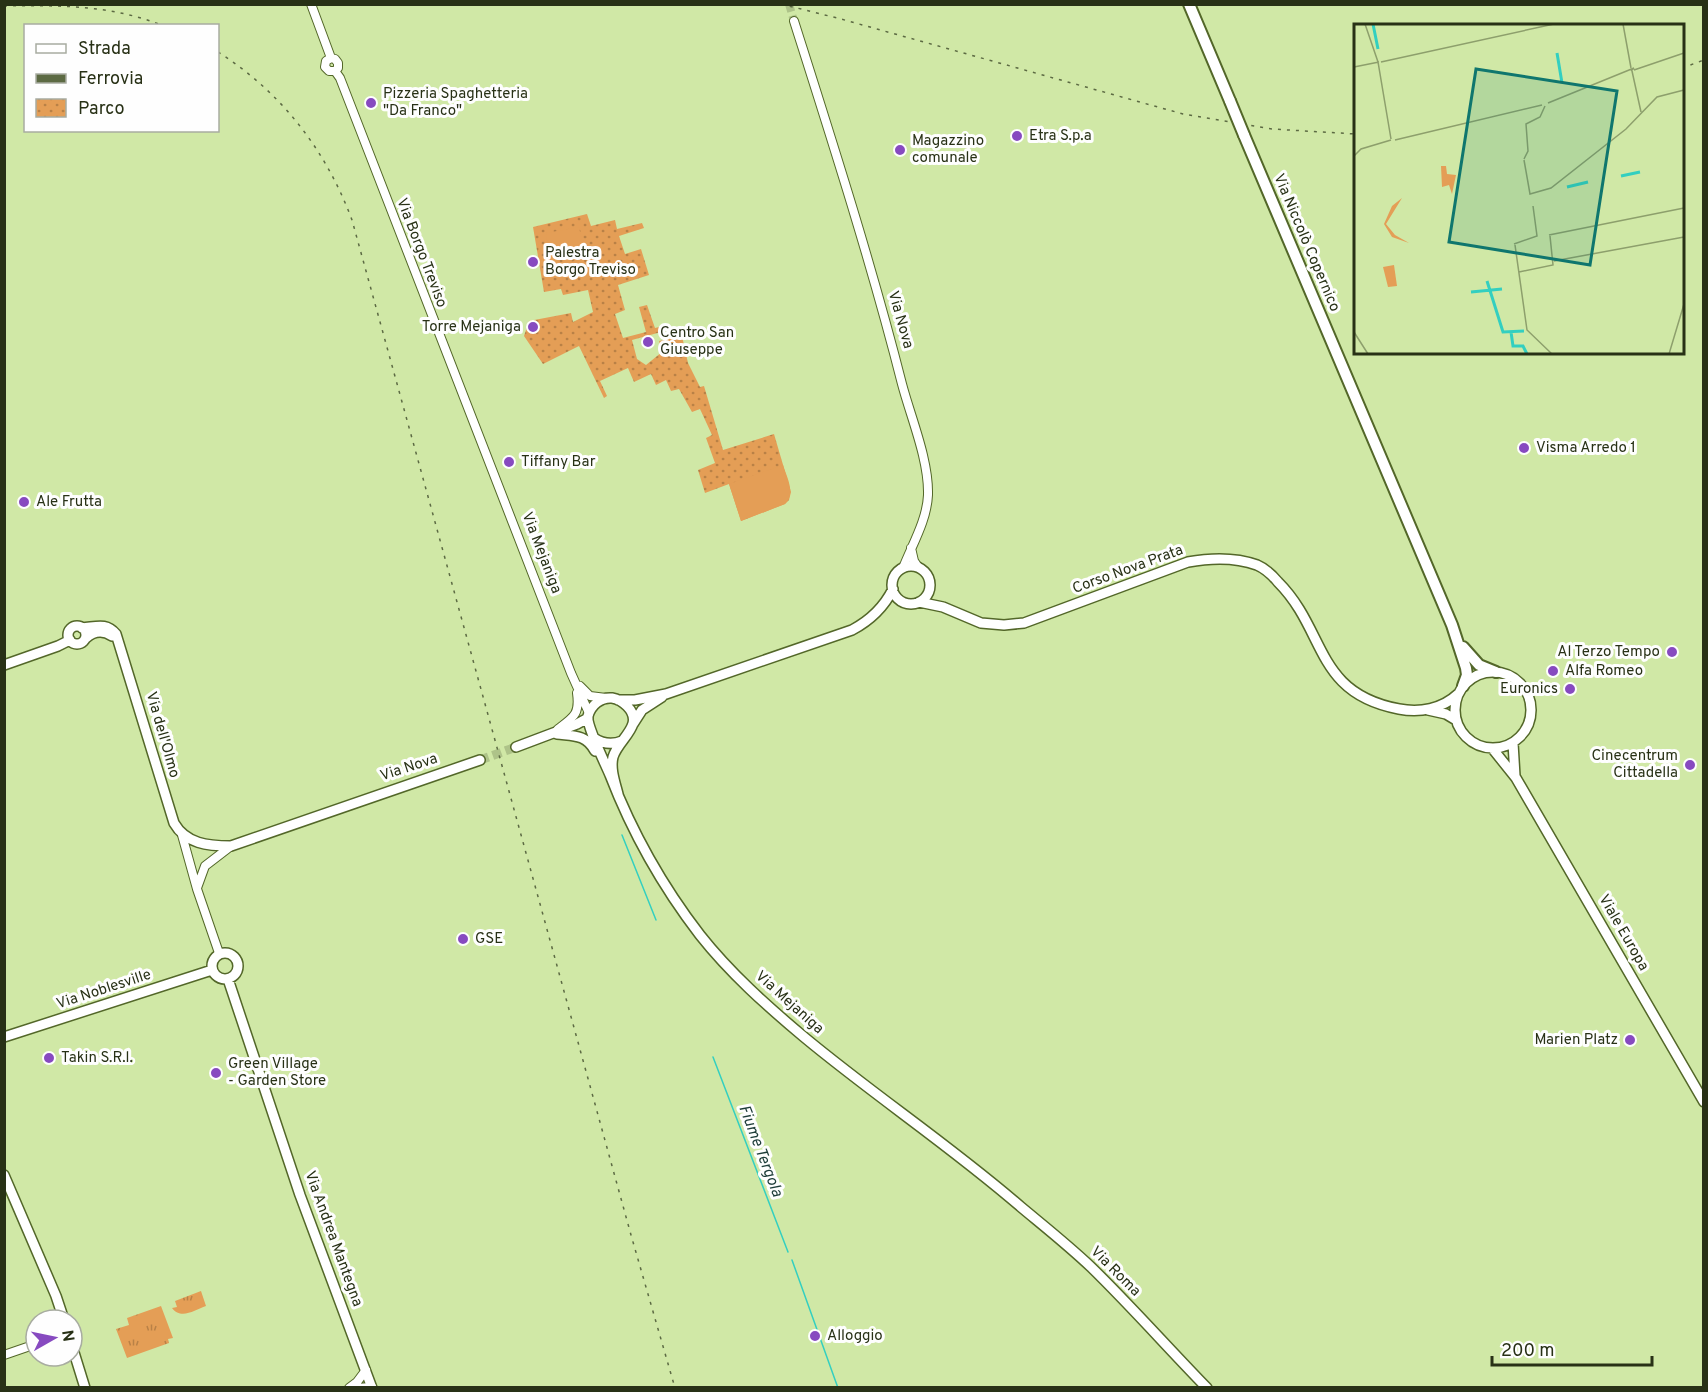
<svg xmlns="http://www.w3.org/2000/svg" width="1708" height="1392" font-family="Overpass,sans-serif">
<defs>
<pattern id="grass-tufts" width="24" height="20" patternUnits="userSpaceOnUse" patternTransform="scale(1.5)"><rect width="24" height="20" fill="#e49e56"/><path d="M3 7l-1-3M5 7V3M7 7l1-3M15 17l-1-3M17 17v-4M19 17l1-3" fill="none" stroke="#b98146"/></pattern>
<pattern id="park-dots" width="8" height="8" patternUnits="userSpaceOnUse" patternTransform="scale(1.5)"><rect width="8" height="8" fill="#e49e56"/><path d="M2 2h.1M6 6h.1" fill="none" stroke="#b98146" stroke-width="1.8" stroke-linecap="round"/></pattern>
</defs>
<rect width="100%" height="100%" fill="#d0e8a6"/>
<!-- grass -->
<path fill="url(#grass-tufts)" d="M201,1291l5,15c-11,4 -25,14 -34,2l5,-1 -2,-6z
M161,1306l12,32 -5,1 1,4 -42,15 -11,-29 13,-4 -2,-7z"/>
<!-- park -->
<path fill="url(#park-dots)" d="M587,214l4,12 24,-6 2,9 25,-6 2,5 -25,8 6,18 16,-5 8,26 -31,10 7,25 -10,4 8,24 23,-6 -7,-25 8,-2 8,23 4,-1 2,5 -29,8 5,19 9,6 16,-13 -3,-11 23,-5 6,27 12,24 4,-1 19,64 51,-16 17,58 -2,8 -4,4 -44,17 -12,-37 -24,9 -7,-23 17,-7 -9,-25 6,-3 -12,-26 -8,3 -13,-23 -8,2 -5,-11 -10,5 -5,-11 -17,8 -6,-14 -28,13 7,15 -3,2 -25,-52 -36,18 -19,-28 5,-15 42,-8 2,9 20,-10 -5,-22 -25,5 -2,-6 -17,3 -11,-65z"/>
<!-- garden -->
<path fill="#e49e56" d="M579,227l4,19 -34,7 -3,-20z
M584,259l2,12 -23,5 -3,-12z
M783,465c4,13 13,28 2,39l-44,17 -12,-37z"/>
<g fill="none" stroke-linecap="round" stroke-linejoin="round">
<!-- stream -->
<path stroke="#33cfc0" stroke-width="1.5" d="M622,835l34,85
M713,1057l75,195
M792,1260l46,128"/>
<!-- minor-tunnel -->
<path stroke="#aec389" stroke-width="8" stroke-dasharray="8 4" stroke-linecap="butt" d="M789,4l5,17"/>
<!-- major-tunnel -->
<path stroke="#aec389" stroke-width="9" stroke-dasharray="9 4.5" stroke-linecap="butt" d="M480,760l36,-13"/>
<!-- minor casing -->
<g stroke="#536729" stroke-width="10">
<path id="minor" d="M311,4l20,54 4,1 3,4v5l-3,3
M794,21c38,120 77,241 108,363 9,34 27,76 26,111 -1,25 -16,50 -25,73
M331,58l-5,3 -1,6 4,4h6l5,7 231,595 18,40
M911,548l3,13 4,6
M580,686l10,10 16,2
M558,729c16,-12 22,-15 19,-36
M182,835l15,54 22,64
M197,888l8,-22 26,-20
M4,1355l32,-11
M349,1388l8,-6 9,-12
M356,1388l16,-1"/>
</g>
<!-- major casing -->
<g stroke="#536729" stroke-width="12">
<path id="major" d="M892 585a19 19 0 1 1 38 0a19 19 0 1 1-38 0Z
M919,602l24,5 38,16 23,2 20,-2 164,-61c22,-4 47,-5 69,3 7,3 16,11 21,17 49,49 36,111 121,127 21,4 43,0 59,-15
M68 635a9 9 0 1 1 18 0a9 9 0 1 1-18 0Z
M82,628c14,-1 24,-6 34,6l58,189c12,21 34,23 57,23l249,-86
M86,638c8,-7 17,-8 26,-2
M4,665l54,-19 12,-6
M1455 710a38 38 0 1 1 76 0a38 38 0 1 1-76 0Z
M618,700h17l31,-6 186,-64c17,-9 32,-23 41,-41
M1428,710l18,4 10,6
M633,724l9,-14 20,-13
M557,734c16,2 29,0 38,17
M594,738c9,6 18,7 28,3
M1513,743l2,33
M516,747l61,-23 11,-6
M1492,748l24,30 188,324
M618,794c-3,-12 -8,-25 -5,-37 5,-18 33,-32 14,-51 -4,-4 -9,-7 -15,-8 -11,-1 -21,7 -24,18 -2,9 17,47 22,59 22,57 53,112 90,160 30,38 67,71 104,102 71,59 148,110 217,170 24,20 48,39 70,60 40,39 77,81 116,121
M212 966a13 13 0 1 1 26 0a13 13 0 1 1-26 0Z
M228,979l72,216 72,193
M4,1037l208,-67
M4,1175l52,121 8,24
M72,1346l13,42"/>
</g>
<!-- highway casing -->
<g stroke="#536729" stroke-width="14">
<path id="highway" d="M1189,4l41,97
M1244,135l208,490 14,43 1,7 -4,11
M1463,647l16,18 17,7"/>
</g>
<!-- minor -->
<use href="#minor" stroke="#fff" stroke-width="8"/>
<!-- major -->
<use href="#major" stroke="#fff" stroke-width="9"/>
<!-- highway -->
<use href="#highway" stroke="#fff" stroke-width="10"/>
<!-- rail -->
<path stroke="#5c6a43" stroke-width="1.5" stroke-dasharray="3 6" stroke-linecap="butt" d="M781,4l60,15 342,95 89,15 84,5
M4,6c55,-1 108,-1 160,20
M218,52c63,40 108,98 134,168l279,1015 44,153
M1682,68l22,-8"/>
<!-- highway-bridge casing -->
<g stroke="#536729" stroke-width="14" stroke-linecap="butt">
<path id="highway-bridge" d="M1230,101l14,34"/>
</g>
<!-- highway-bridge -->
<use href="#highway-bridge" stroke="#fff" stroke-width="10"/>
</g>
<!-- markers -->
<g fill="#874ac0" stroke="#fefefe" stroke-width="2">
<circle cx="371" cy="103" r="6"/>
<circle cx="1017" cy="136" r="6"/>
<circle cx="900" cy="150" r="6"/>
<circle cx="533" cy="262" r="6"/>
<circle cx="533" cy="327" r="6"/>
<circle cx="648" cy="342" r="6"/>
<circle cx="1524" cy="448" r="6"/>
<circle cx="509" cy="462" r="6"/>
<circle cx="24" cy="502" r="6"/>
<circle cx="1672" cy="652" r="6"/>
<circle cx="1553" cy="671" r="6"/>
<circle cx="1570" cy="689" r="6"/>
<circle cx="1690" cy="765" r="6"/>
<circle cx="463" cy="939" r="6"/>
<circle cx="1630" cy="1040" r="6"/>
<circle cx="49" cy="1058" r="6"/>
<circle cx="216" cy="1073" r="6"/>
<circle cx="815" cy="1336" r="6"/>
</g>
<g text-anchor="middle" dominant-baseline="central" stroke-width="6" stroke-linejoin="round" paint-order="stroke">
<!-- poi labels -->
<g font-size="15" fill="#283116" stroke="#fefefe" text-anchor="start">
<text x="383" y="94">Pizzeria Spaghetteria<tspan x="383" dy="17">"Da Franco"</tspan></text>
<text x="1029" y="136">Etra S.p.a</text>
<text x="912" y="141">Magazzino<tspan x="912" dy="17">comunale</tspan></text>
<text x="545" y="253">Palestra<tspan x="545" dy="17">Borgo Treviso</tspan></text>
<text x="521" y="327" text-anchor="end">Torre Mejaniga</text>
<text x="660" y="333">Centro San<tspan x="660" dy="17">Giuseppe</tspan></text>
<text x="1536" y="448">Visma Arredo 1</text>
<text x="521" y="462">Tiffany Bar</text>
<text x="36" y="502">Ale Frutta</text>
<text x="1660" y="652" text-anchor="end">Al Terzo Tempo</text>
<text x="1565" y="671">Alfa Romeo</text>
<text x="1558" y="689" text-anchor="end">Euronics</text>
<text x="1678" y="756" text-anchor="end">Cinecentrum<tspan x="1678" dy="17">Cittadella</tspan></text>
<text x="475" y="939">GSE</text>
<text x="1618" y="1040" text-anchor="end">Marien Platz</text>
<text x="61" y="1058">Takin S.R.l.</text>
<text x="228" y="1064">Green Village<tspan x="228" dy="17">- Garden Store</tspan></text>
<text x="827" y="1336">Alloggio</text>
</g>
<!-- street labels -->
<g font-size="15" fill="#283116" stroke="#fefefe">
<text transform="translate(1306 243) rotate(67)">Via Niccolò Copernico</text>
<text transform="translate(421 253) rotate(69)">Via Borgo Treviso</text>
<text transform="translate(900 320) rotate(74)">Via Nova</text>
<text transform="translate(541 553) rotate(69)">Via Mejaniga</text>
<text transform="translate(1128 570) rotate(-20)">Corso Nova Prata</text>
<text transform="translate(162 735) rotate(74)">Via dell'Olmo</text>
<text transform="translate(409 768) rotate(-18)">Via Nova</text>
<text transform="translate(1623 933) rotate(60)">Viale Europa</text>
<text transform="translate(104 990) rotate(-18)">Via Noblesville</text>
<text transform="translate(789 1003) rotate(42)">Via Mejaniga</text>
<text transform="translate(333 1239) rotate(70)">Via Andrea Mantegna</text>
<text transform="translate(1115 1272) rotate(45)">Via Roma</text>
</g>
<!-- water labels -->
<g font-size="16" font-style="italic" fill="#1e3d39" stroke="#fefefe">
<text transform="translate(760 1151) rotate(69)">Fiume Tergola</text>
</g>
</g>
<!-- overview -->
<g transform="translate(1354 24)">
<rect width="330" height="330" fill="#d0e8a6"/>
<path d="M87,142h5l1,8 9,1 -4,19 -3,-9 -7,2z" fill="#e49e56"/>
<path d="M48,174l-16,26 9,11 14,8 -17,-6 -8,-13 8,-18z" fill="#e49e56"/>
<path d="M40,241l3,21 -9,1 -5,-20z" fill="#e49e56"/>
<path fill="none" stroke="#33cfc0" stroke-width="3" d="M19,0l5,25M203,29l5,30M267,152l19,-4M213,163l21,-5M133,257l16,51 21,-1M117,268l31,-3M157,308l2,14h10l4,8"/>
<path fill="none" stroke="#8d9f6c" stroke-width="1.5" d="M11,0l13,38 13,77M269,0l8,44M27,38l173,-38M0,43l25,-5M280,46l50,-17M278,47l9,41M194,79l86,-35 -3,3M41,116l147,-35M0,132l7,-7 30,-9M170,135l4,-8 -2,-27 14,-7 5,-11M170,136l6,34 21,-6 75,-59 31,-32 27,-7M195,211l135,-27M160,220l23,-8 -4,-30M161,221l12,85 25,24M200,237l130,-24M165,248l34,-7 -3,-29M0,308l14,22M315,330l15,-50"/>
<path fill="#0f766e" fill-opacity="0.15" stroke="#0f766e" stroke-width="3" d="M122,45l141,22 -27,174 -141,-23z"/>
<rect width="330" height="330" fill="none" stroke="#283116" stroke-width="3"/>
</g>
<!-- border -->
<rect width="1708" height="1392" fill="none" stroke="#283116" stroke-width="12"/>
<!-- legend -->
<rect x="24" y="24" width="195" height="108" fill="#fefefe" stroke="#a8aca1" stroke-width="1.5"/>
<rect x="36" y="44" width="30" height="9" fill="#ffffff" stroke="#a8aca1" stroke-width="1.5"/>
<text x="78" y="54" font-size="18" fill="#283116">Strada</text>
<rect x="36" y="74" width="30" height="9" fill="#5c6a43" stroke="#a8aca1" stroke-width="1.5"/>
<text x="78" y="84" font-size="18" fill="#283116">Ferrovia</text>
<rect x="36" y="99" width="30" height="18" fill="url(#park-dots)" stroke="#a8aca1" stroke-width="1.5"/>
<text x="78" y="114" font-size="18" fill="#283116">Parco</text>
<!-- north arrow -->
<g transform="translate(54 1338) rotate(81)"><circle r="28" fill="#fefefe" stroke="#a8aca1" stroke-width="1.5"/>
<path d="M0-4.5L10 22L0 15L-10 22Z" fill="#874ac0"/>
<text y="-9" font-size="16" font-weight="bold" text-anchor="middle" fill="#283116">N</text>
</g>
<!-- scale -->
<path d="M1492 1356v9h160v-9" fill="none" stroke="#283116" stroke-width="3"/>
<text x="1501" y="1356" font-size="18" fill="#283116" stroke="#fefefe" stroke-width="4.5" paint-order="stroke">200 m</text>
</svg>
